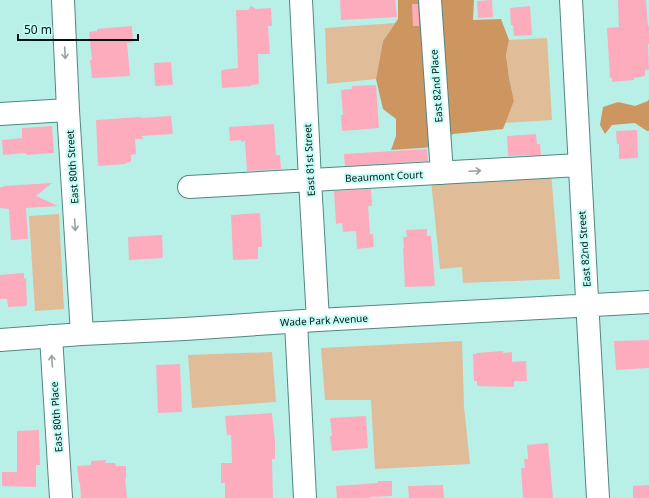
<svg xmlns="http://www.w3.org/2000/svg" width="649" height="498" font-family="'Noto Sans',sans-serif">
<rect width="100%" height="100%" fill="#b8f0e7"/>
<!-- green -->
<path fill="#e1bc99" d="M395,23l-12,18 -7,38 -49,5 -2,-56z
M547,38l5,82 -47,3 9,-22 -5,-23 -3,-23 3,-15z
M551,173l9,106 -97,4 -1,-16 -22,2 -9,-89z
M59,214l5,95 -29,2 -6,-95z
M462,341l2,65 6,58 -95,5 -4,-69h-46l-4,-52z
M272,352l4,50 -84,6 -4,-53z"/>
<!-- forest -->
<path fill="#cd9660" d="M398,0h76l-1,20 28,-1 8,21 -3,15 3,23 5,23 -11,28 -50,5 -18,13 -44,3 5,-14v-17l-13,-10 -7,-30 7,-38 15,-22z
M649,99v32h-2l-12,-8 -23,2 -7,9 -5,-9 3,-18 15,-5 17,4 13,-5z"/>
<!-- building -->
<path fill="#fdacbe" d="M340,0h55l2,17 -56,3z
M492,0l1,17 -15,1 -1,-17z
M618,0h28l2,26h1v18h-1l1,26h-4v6h-3v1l-8,1v2l-22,2v-4h-2l-3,-50 12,-1z
M412,4h6l1,22h-6z
M251,6l5,3 15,-1 1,18h-4l2,28h-12l1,30 -8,1v1l-29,2 -1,-18 17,-2 -2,-58h12z
M530,6l2,29 -18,1 -1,-11h-2l-1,-17z
M132,26l1,16 -6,1 3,33 -35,2h-3l-2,-18h2l-3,-28 8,-1v-2z
M171,62l2,23 -18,1 -1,-23z
M376,85l3,43 -37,3 -1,-16h2l-2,-25 11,-1v-3z
M171,116l2,18 -31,2 1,3h-8l1,15 -5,1v7l-6,1 1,1 -28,2 -2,-46 45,-3v1z
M274,124l2,31h4l1,14 -34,2 -2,-30 -4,1v-2l-11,1 -1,-14z
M52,126l2,27 -27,2 -2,-2 -22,2 -1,-15 20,-2v-10z
M637,130l1,28 -19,1v-15h-2l-1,-13z
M536,134l1,10h3l1,11 -33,1 -1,-20z
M427,149l1,12 -83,5 -1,-12z
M52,183l-16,13 22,10 -32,2 2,31 -17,1 -2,-31 -9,-1v-21h3v-1z
M371,189l1,17h-4l2,28h3l1,13 -17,2 -1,-18 -13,1 -1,-9 -6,1 -2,-33z
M260,213l2,34h-4v12l-25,1 -2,-45z
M427,229v7h4l4,50 -30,1 -2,-39h1l-1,-11h4l-1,-7z
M162,235l1,23 -34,2 -1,-23z
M24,273v6l2,-1 1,28 -19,1 -1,-8h-7v-24z
M649,340v28l-33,2 -2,-29z
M503,351v2l9,-1v10l14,-1 1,20h-13v6l-37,-1v-5h-3l-1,-27h3l1,-1z
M180,364l2,48 -24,1 -2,-48z
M272,413l3,29v17h-3l1,39h-48v-15h-4v-20h11l-1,-28h-4l-2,-19z
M366,416l2,32 -36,3 -2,-15h2l-2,-18z
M39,430l1,35h-4v22l-34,-1v-14h15v-41z
M548,443l5,55h-30l-2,-30h4l-1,-9h4l-1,-14z
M106,460l-1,3h10l1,3h10v13h-1l2,19h-46l-1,-15h-1l-2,-17 14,-1v-4z
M378,481h14v15l-23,1v1h-32l-1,-12 42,-3z
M443,485l1,13h-35l-1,-12z
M649,485v13h-16v-12z"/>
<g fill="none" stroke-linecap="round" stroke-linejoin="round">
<!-- minor casing -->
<g stroke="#528780" stroke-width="24">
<path id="minor" d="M63,0l5,110 14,224
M301,0l9,180 8,140
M430,0l12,173
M571,0c8,166 18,332 27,498
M0,114l68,-4
M189,187l390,-22
M296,322l9,176
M51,336l10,162
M0,340l82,-6 103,-5 133,-9 331,-18"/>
</g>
<!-- minor -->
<use href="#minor" stroke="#fff" stroke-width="22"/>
</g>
<!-- one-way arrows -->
<defs><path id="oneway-shaft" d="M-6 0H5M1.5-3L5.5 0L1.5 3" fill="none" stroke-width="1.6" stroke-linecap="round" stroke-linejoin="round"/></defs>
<g stroke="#99a1a0">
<use href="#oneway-shaft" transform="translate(65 53) rotate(87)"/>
<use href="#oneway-shaft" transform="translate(475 171) rotate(-3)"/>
<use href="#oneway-shaft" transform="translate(75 225) rotate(86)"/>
<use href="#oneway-shaft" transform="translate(52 361) rotate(-94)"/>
</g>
<g text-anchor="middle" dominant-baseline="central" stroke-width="4" stroke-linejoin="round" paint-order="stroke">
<!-- street labels -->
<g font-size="10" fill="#011412" stroke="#c5fdf5">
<text transform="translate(436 86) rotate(-94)">East 82nd Place</text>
<text transform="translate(309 160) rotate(-93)">East 81st Street</text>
<text transform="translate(72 167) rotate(-94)">East 80th Street</text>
<text transform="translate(384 176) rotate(-3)">Beaumont Court</text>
<text transform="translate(584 249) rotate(-94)">East 82nd Street</text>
<text transform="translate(324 320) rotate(-3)">Wade Park Avenue</text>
<text transform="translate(56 417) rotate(-94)">East 80th Place</text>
</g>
</g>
<!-- scale -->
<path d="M18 34v6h120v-6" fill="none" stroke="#011412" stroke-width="2"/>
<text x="24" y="34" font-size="12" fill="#011412" stroke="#c5fdf5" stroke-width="3" paint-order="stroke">50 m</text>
</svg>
